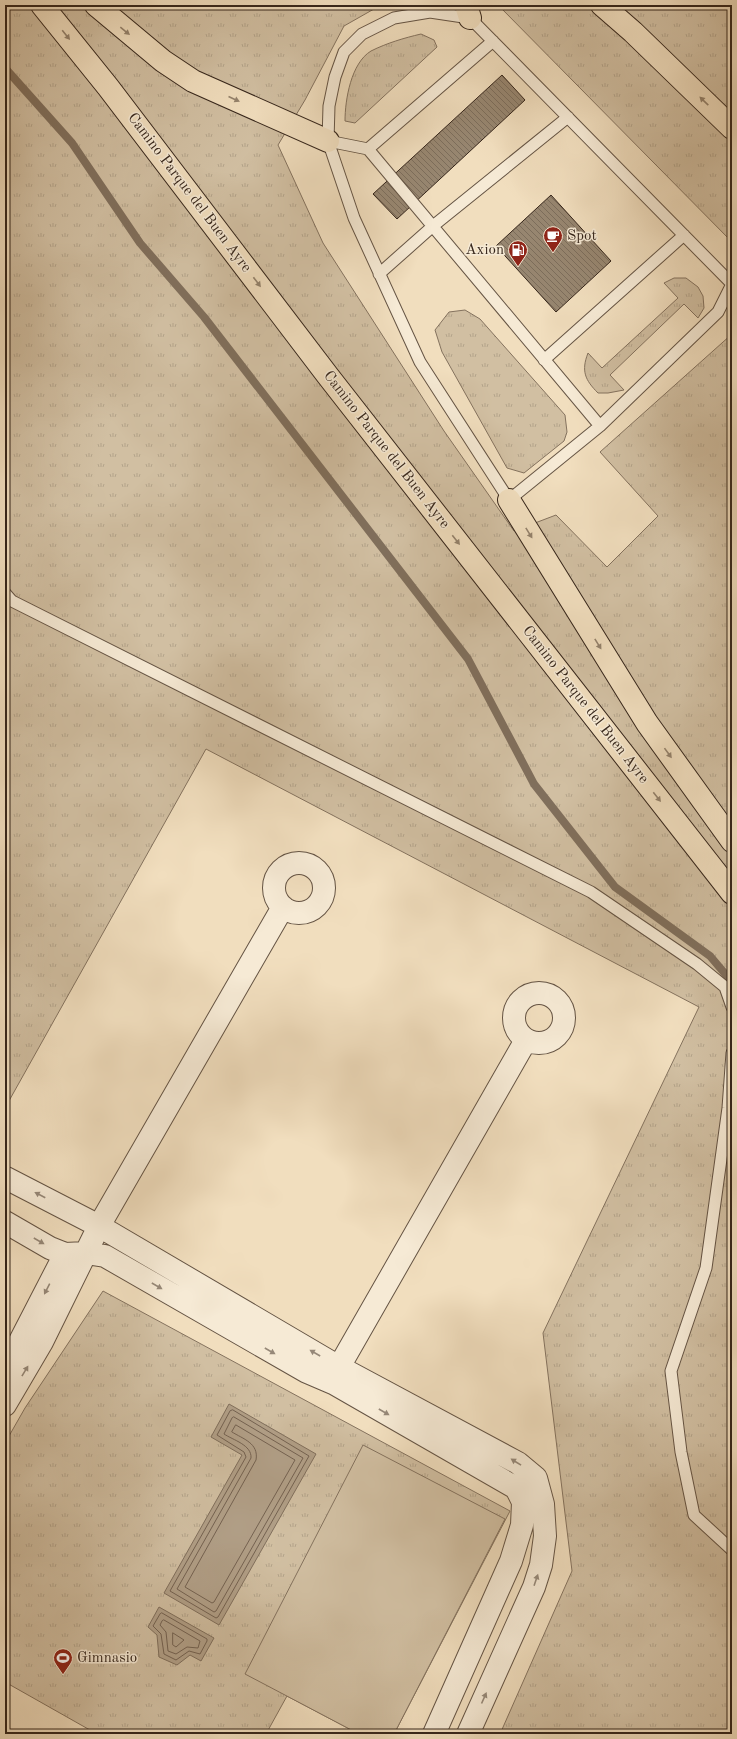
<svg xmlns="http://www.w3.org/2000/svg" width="737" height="1739" font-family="'Old Standard TT',serif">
<defs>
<pattern id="grass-tufts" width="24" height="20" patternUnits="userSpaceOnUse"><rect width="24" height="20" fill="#d1bfa2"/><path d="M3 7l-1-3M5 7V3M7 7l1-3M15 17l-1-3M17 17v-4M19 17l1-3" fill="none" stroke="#b4a48b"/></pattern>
<pattern id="building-back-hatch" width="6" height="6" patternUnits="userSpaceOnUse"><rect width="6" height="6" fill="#978670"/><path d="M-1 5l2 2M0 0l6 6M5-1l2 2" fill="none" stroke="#7c6d5b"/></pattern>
</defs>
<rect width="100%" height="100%" fill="#f1debe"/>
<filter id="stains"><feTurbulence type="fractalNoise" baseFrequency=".005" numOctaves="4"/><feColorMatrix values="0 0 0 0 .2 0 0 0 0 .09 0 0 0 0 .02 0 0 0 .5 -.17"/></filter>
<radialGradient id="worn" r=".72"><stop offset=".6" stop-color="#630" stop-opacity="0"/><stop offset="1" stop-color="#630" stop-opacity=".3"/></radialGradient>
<!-- grass -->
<path fill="url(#grass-tufts)" stroke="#84725e" d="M5,5h376l-37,21 -39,74 -27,45 45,98 121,188 70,100 42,-16 51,52 51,-51 -58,-64 132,-118v1400h-232l72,-163 -29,-238 156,-326 -493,-258 -201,359z
M495,5h237v237l-233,-236z
M421,34l13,6 3,7 -82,76 -10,-2c0,-21 6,-58 26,-70 16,-8 33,-13 50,-17z
M674,278h12l12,9 5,9 1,12 -6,10 -14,-14 -74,71 14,15 -16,3h-10c-13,-13 -17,-22 -10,-40l14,15 76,-70 -14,-15z
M465,310l15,9 85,96 2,17 -3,9 -40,32 -17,-5 -65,-116 -7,-22 14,-18z
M103,1291l407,220 -116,223h-35l-72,-38 -21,38h-169l-92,-52v-239l20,-35z"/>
<!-- pitch -->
<path fill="#d1bfa2" stroke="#84725e" d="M363,1445l142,74 -111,215h-35l-114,-60z"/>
<!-- water -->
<path fill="#b19f87" stroke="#806f5c" d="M229,1404l87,50 -97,171 -55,-32 78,-138 -31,-18z
M159,1607l55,31 -13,23 -11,-6 -13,10 -18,-8 -2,-22 -9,-8z"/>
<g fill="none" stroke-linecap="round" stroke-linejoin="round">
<!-- shore -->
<path stroke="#746251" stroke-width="1" d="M233,1410l76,46 -91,161 -2,1 -46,-27 76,-134 -2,-5 -27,-17 13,-24z
M234,1417l69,41 -87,153 -2,1 -37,-23 74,-131c1,-13 -18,-18 -27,-24l8,-16z
M236,1425l59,35 -81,142 -2,1 -27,-16 71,-127c3,-17 -13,-21 -24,-28z
M162,1613l45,26v2l-7,13 -11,-3 -13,9 -12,-6 -3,-20 -8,-8 7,-12z
M164,1620l36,21 -2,7 -11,-1 -11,7 -8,-3 -2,-19 -6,-7 2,-4z
M173,1633l11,7 -8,7 -3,-2z"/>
<!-- stream -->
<path stroke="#806f5c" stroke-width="8" d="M5,68l67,75 68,100 64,74 264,342 66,125 81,103 95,69 22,26"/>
</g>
<!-- building -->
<path fill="url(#building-back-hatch)" stroke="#36261b" d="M502,75l23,25 -128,119 -24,-25z
M551,195l60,66 -55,51 -60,-66z"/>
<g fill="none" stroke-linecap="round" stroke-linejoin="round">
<!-- lane casing -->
<g stroke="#655444" stroke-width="13">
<path id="lane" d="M328,141l40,8 232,277
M368,149l125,-108
M379,274l54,-48 135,-109
M732,284l-262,-266 -40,-6 -36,6 -32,16 -18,18 -9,25 -6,29 -1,35 26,77 66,144 89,138 91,-74 118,-114 14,-28
M544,360l140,-125
M5,593l7,8 579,291 106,72 28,23 7,20
M732,1053l-4,55 -22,160 -35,103 10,81 13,63 38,35"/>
</g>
<!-- street casing -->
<g stroke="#655444" stroke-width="24">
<path id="street" d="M274 888a25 25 0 1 1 50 0a25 25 0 1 1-50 0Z
M514 1018a25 25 0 1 1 50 0a25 25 0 1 1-50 0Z
M6,1178l93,48 240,141 179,96 18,15 7,26 2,32 -4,29 -7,22 -66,147
M5,1222l45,26 15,6 21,-1 19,3 202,116 28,12 181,104 7,14 -1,23 -11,36 -77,173
M5,1367l13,-22 47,-91
M335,1381l4,-14 187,-327
M5,1405l37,-63 57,-116 184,-319"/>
</g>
<!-- highway casing -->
<g stroke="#36261b" stroke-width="24">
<path id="highway" d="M42,5l66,82 220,289 404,517
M96,5l67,56 30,20 135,60
M466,5l4,13
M602,5l31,27 99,96
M509,500l138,223 85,118"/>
</g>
<!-- lane -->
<use href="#lane" stroke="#f6ead5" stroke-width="11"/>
<!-- street -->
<use href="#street" stroke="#f6ead5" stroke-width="22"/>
<!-- highway -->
<use href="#highway" stroke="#f1debe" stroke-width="22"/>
</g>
<!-- one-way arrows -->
<defs><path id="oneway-solid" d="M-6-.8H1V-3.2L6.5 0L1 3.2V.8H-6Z"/></defs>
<g fill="#94826c">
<use href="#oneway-solid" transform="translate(125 31) rotate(39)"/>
<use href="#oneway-solid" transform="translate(66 35) rotate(51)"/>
<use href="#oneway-solid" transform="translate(234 99) rotate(24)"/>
<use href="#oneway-solid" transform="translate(704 101) rotate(-136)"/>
<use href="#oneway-solid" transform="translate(257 282) rotate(53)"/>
<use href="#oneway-solid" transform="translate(529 533) rotate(58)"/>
<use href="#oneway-solid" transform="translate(456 540) rotate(52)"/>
<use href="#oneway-solid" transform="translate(598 644) rotate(58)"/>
<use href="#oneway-solid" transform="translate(668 753) rotate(54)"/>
<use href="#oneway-solid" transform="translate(657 797) rotate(52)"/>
</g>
<g fill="#968878">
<use href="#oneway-solid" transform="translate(40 1195) rotate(-152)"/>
<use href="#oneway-solid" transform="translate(39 1241) rotate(30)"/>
<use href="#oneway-solid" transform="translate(157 1286) rotate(30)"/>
<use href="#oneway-solid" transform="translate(47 1289) rotate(117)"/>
<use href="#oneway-solid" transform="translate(270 1351) rotate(30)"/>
<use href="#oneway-solid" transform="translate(315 1353) rotate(-150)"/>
<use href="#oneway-solid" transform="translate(25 1371) rotate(-59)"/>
<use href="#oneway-solid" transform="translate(384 1412) rotate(30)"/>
<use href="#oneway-solid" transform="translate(516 1462) rotate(-148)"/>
<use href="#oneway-solid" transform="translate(536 1580) rotate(-71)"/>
<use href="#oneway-solid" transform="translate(484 1698) rotate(-66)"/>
</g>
<!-- icons -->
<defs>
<g id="cafe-pin" transform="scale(1)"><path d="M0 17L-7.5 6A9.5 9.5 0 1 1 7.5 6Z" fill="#8f2418" stroke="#f6ead5"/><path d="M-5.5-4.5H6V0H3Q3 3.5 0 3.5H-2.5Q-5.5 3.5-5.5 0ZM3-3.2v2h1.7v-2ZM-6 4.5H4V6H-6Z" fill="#fff"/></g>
<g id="fuel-pin" transform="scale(1)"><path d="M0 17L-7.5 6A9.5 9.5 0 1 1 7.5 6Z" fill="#8f2418" stroke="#f6ead5"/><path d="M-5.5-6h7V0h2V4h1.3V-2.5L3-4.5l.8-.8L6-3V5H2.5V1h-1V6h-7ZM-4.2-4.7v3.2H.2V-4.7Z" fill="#fff"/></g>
<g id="stadium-pin" transform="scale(1)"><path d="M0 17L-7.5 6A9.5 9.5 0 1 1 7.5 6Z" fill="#8f2418" stroke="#f6ead5"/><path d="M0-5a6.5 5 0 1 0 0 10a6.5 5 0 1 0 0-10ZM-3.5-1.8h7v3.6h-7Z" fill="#fff"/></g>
</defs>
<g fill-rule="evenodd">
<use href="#cafe-pin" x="553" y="236"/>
<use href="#fuel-pin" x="518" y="250"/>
<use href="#stadium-pin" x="63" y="1658"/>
</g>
<g text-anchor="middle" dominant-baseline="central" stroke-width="3" stroke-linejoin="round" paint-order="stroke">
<!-- street labels -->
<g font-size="15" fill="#36261b" stroke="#f6ead5">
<text transform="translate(189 193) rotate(53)">Camino Parque del Buen Ayre</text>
<text transform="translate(386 450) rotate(52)">Camino Parque del Buen Ayre</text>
<text transform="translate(585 705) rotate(52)">Camino Parque del Buen Ayre</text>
</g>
<!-- poi labels -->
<g font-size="15" fill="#36261b" stroke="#f6ead5" text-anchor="start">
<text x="567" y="236">Spot</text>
<text x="504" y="250" text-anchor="end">Axion</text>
<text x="77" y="1658">Gimnasio</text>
</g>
</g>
<!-- margin -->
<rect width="737" height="1739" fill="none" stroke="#f1debe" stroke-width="20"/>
<rect x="6" y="6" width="725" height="1727" fill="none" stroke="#36261b" stroke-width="2"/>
<rect x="10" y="10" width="717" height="1719" fill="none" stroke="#36261b"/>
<rect width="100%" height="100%" filter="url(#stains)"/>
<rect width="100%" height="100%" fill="url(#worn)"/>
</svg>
